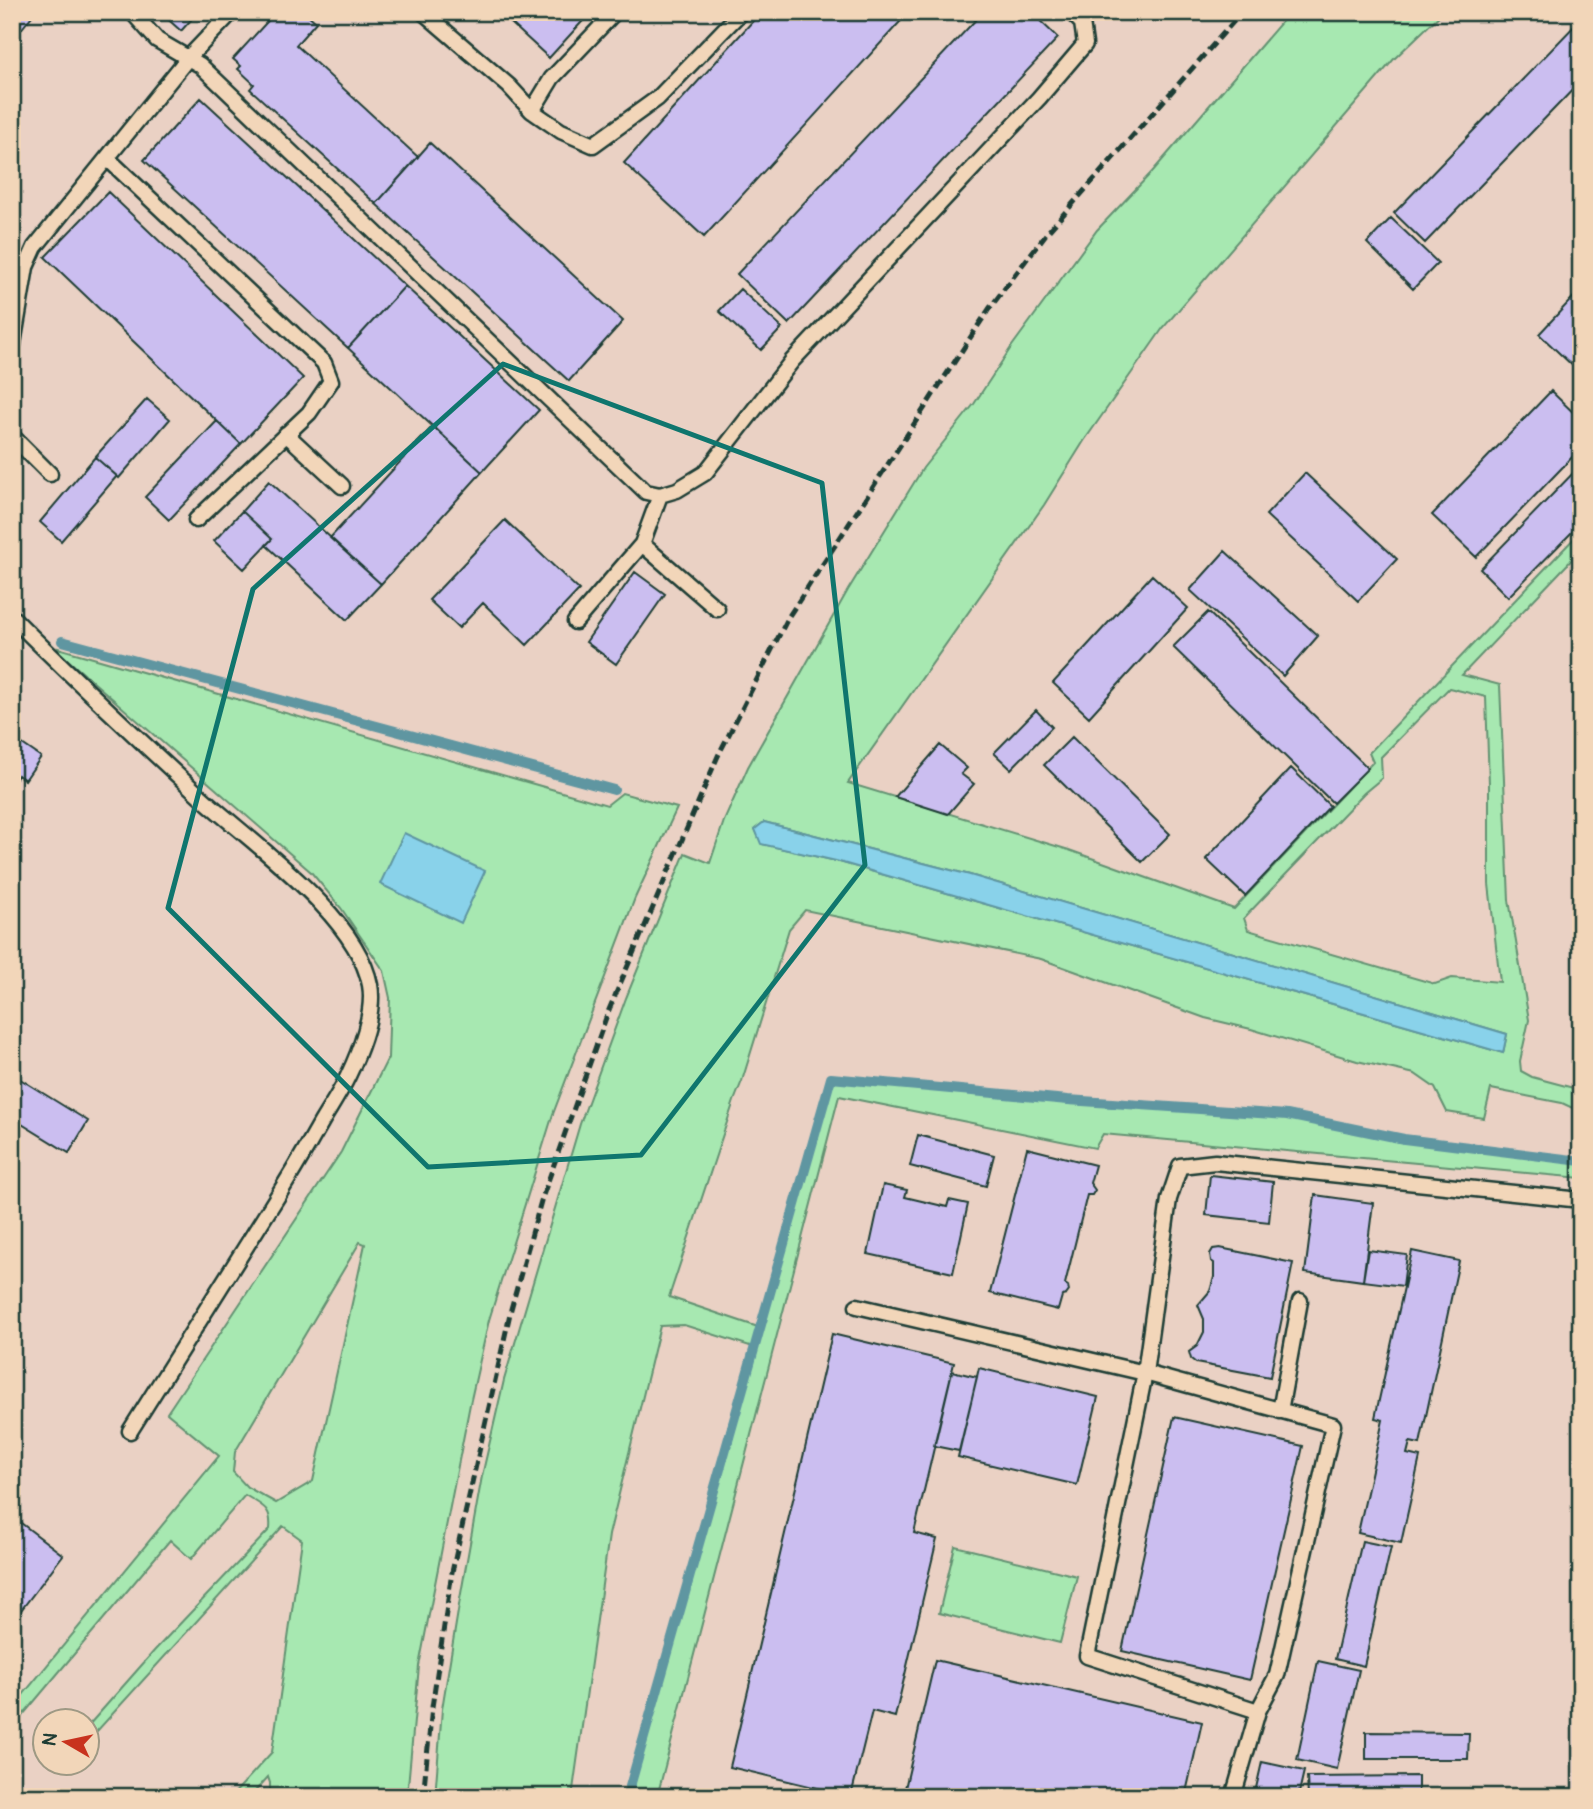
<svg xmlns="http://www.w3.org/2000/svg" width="1593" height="1809" font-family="Pangolin,sans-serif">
<rect width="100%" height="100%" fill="#ead1c4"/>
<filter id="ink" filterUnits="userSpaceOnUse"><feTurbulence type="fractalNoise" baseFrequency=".0143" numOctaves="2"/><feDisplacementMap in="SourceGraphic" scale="14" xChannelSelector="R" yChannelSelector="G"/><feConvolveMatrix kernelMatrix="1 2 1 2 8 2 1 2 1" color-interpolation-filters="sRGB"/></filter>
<g filter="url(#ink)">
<!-- green -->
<path fill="#a7e8b1" stroke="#639272" stroke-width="2" fill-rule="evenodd" d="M1290,12h153l-49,47 -231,269 -79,113 -40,64 -196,278 221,67 165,59 139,-147 -4,-9 212,-222v19l-119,125 38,10 9,215 20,120 -9,41 1,10 11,6 49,13v22l-19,-9 -71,-14 -7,29 -37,-6 -12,-24 -20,-14 -58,-13 -106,-32 -46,-11 -164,-59 -236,-49 -16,19 -47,152 -8,20 -65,196 89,30 -5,20 -69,-22 -24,1 -51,209 -37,262h-137l7,-88 18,-110 22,-123 22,-96 76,-256 46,-126 59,-145 25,10 14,-42 24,-54 100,-177 75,-122 51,-64 38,-58 85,-116 55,-58zM1449,688l37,9 3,87v100l11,98 -48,-4 -17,6 -187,-54 -4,-12 120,-125 18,-15 -1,-21zM764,822l206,53 537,159 -4,19 -667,-192 -74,-17 -7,-15z
M58,648l549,157 15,-12 55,15 -42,90 -82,216 -64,206 -19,84 -51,262 -12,131h-137v-14l-2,-6 -18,20h-19l41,-45 30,-212 -19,-14 -195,215v-15l67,-76 115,-121c2,-22 -8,-23 -25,-34l-54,64 -21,-19 -158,188v-20l207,-252 -52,-43 174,-261 47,-94 2,-60 -6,-27 -43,-63 -30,-36 -251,-219zM360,1242l5,2 -52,237 -37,22 -29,-16 -14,-15 2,-20z
M833,1080l235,22 219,16 117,23 177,23v14l-478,-44 -8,14 -256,-52 -182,701h-27z
M955,1546l122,30 -17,67 -121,-30z"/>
<!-- water -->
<path fill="#89d2ea" stroke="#5f96a1" stroke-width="2" d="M764,822l206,53 537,159 -4,19 -667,-192 -75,-17 -6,-15z
M404,833l81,38 -24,52 -81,-39z"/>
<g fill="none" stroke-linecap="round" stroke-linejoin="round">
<!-- stream -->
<path stroke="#5f96a1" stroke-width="10" d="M62,641l552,149
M627,1797l204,-719 237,22 219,15 117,24 177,22"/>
</g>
<!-- building -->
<path fill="#cbbef0" stroke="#1f3d34" stroke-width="2" d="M12,12h23l-23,29z
M160,12h38l-17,19z
M276,12h29l11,10 -20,23 122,112 -42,47 -126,-115 4,-5 -16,-15 3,-3 -8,-7z
M499,12h92l-42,46z
M761,12h148l-205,225 -80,-74z
M983,12h48l27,26 -269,286 -52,-50z
M1581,19v62l-156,162 -31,-30z
M201,98l204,188 -57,62 -204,-188z
M430,143l193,178 -54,60 -193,-177z
M108,192l195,186 -62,66 -196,-187z
M1391,218l47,45 -25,26 -46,-46z
M405,286l134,124 -57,62 -134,-124z
M740,289l42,39 -21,22 -42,-39z
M1581,289v73l-6,6 -36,-34z
M1551,391l30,29v28l-105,109 -44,-42z
M147,399l23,20 -51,59 -24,-21z
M217,421l24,23 -72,76 -24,-23z
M433,426l49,46 -101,112 -51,-46z
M95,457l22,19 -56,65 -21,-19z
M1580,466l1,57 -73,74 -28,-28z
M1305,473l92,86 -39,42 -92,-86z
M269,481l112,103 -34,36 -81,-75 6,-6 -30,-28z
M242,511l30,28 -28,30 -30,-28z
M505,520l74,70 -52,55 -44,-42 -24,25 -30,-28z
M1225,551l93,85 -35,40 -93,-86z
M635,572l30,22 -49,70 -30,-22z
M1152,575l36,33 -99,109 -36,-34z
M1208,612l160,156 -35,35 -160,-156z
M1036,710l16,17 -41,42 -17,-16z
M12,737l29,20 -16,23 -7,-5 -6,10z
M1072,737l98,97 -28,28 -98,-97z
M940,745l27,23 -6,6 13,10 -26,30 -53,-17z
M1291,768l39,38 -85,90 -39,-37z
M12,1074l76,47 -19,32 -57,-35z
M918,1135l76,20 -8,31 -76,-20z
M1027,1148l68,17 -5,18 5,7 -3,5h-5l-22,89 3,2 1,5 -3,4 -4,1 -4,14 -68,-17z
M1210,1175l63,7 -4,40 -63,-7z
M883,1185l24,5 -2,7 42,10 2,-7 19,4 -15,69 -85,-19z
M1315,1195l58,8 -10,78 -58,-8z
M1220,1248l73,15 -23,114 -74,-14 -5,-4 -2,-7 8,-6 7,-14v-13l-6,-14 12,-14 4,-14v-14l-3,-2 -1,-7 3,-5z
M1368,1250l39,5 -4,31 -40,-5z
M1412,1251l47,10 -39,183 -10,-2 -3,12 13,3 -19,86 -43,-10 25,-113 -8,-2z
M832,1334l122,29 -40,170 23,6 -42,178 -23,-6 -21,85 -121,-29z
M979,1368l119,29 -21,88 -119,-28z
M952,1371l25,6 -18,74 -25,-5z
M1174,1417l129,29 -53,234 -128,-29z
M13,1517l50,38 -51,67v-104z
M1362,1541l29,6 -27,119 -29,-7z
M935,1660l267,62 -17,75h-282z
M1318,1661l41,9 -22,99 -40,-9z
M1366,1732l103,1 -1,26h-102z
M1262,1762l42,9 -6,26h-44z
M1418,1776v21h-110l-1,-20z"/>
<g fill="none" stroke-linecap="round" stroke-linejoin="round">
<!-- lane casing -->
<g stroke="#1f3d34" stroke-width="19">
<path id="lane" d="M132,12l25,28 43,25 446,427 14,3 17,-5 28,-17 87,-112 247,-263 46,-54 -3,-21 -11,-11
M423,12l86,74 23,25 20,-33 63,-66
M532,111l29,20 32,14 65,-47 83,-86
M107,158l217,205 7,18 -22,32 -113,107
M12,350l14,-83 9,-20 153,-189 44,-46
M286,434l56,52
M12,436l38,38
M642,544l75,65
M12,617c61,61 124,120 187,178 51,47 158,120 171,190 5,27 -10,66 -22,91 -7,15 -17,30 -26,45 -19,34 -39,67 -60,100 -44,70 -88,140 -132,210
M575,622l67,-78 18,-49
M857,1306l288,67 188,52 -56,250 -19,36
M1280,1411l20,-110
M1233,1797l25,-86 -171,-55 58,-283 24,-174 11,-33 35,-4 366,38"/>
</g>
<!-- lane -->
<use href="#lane" stroke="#f2d6b9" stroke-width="14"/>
<!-- rail -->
<path stroke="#1f3d34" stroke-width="5" stroke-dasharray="10 5" stroke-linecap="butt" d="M423,1797l9,-90 20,-135 59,-263 30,-108 67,-189 110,-256 71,-140 200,-307 57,-75 196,-222"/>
</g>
</g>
<!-- marked area -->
<path fill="none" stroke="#0f766e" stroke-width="5" stroke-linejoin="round" d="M503,364l319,119 43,382 -224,290 -213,12 -260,-259 85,-319z"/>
<!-- margin -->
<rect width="1593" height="1809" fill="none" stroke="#f2d6b9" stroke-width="42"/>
<rect x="21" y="21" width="1551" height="1767" fill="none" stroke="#1f3d34" stroke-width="2.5" filter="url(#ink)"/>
<!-- north arrow -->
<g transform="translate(66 1742) rotate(279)"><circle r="33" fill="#f2d6b9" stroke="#9e9984" stroke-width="2"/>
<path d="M0-5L12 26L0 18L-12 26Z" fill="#c8321e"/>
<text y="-10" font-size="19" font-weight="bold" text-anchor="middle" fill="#1f3d34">N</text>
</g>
</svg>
